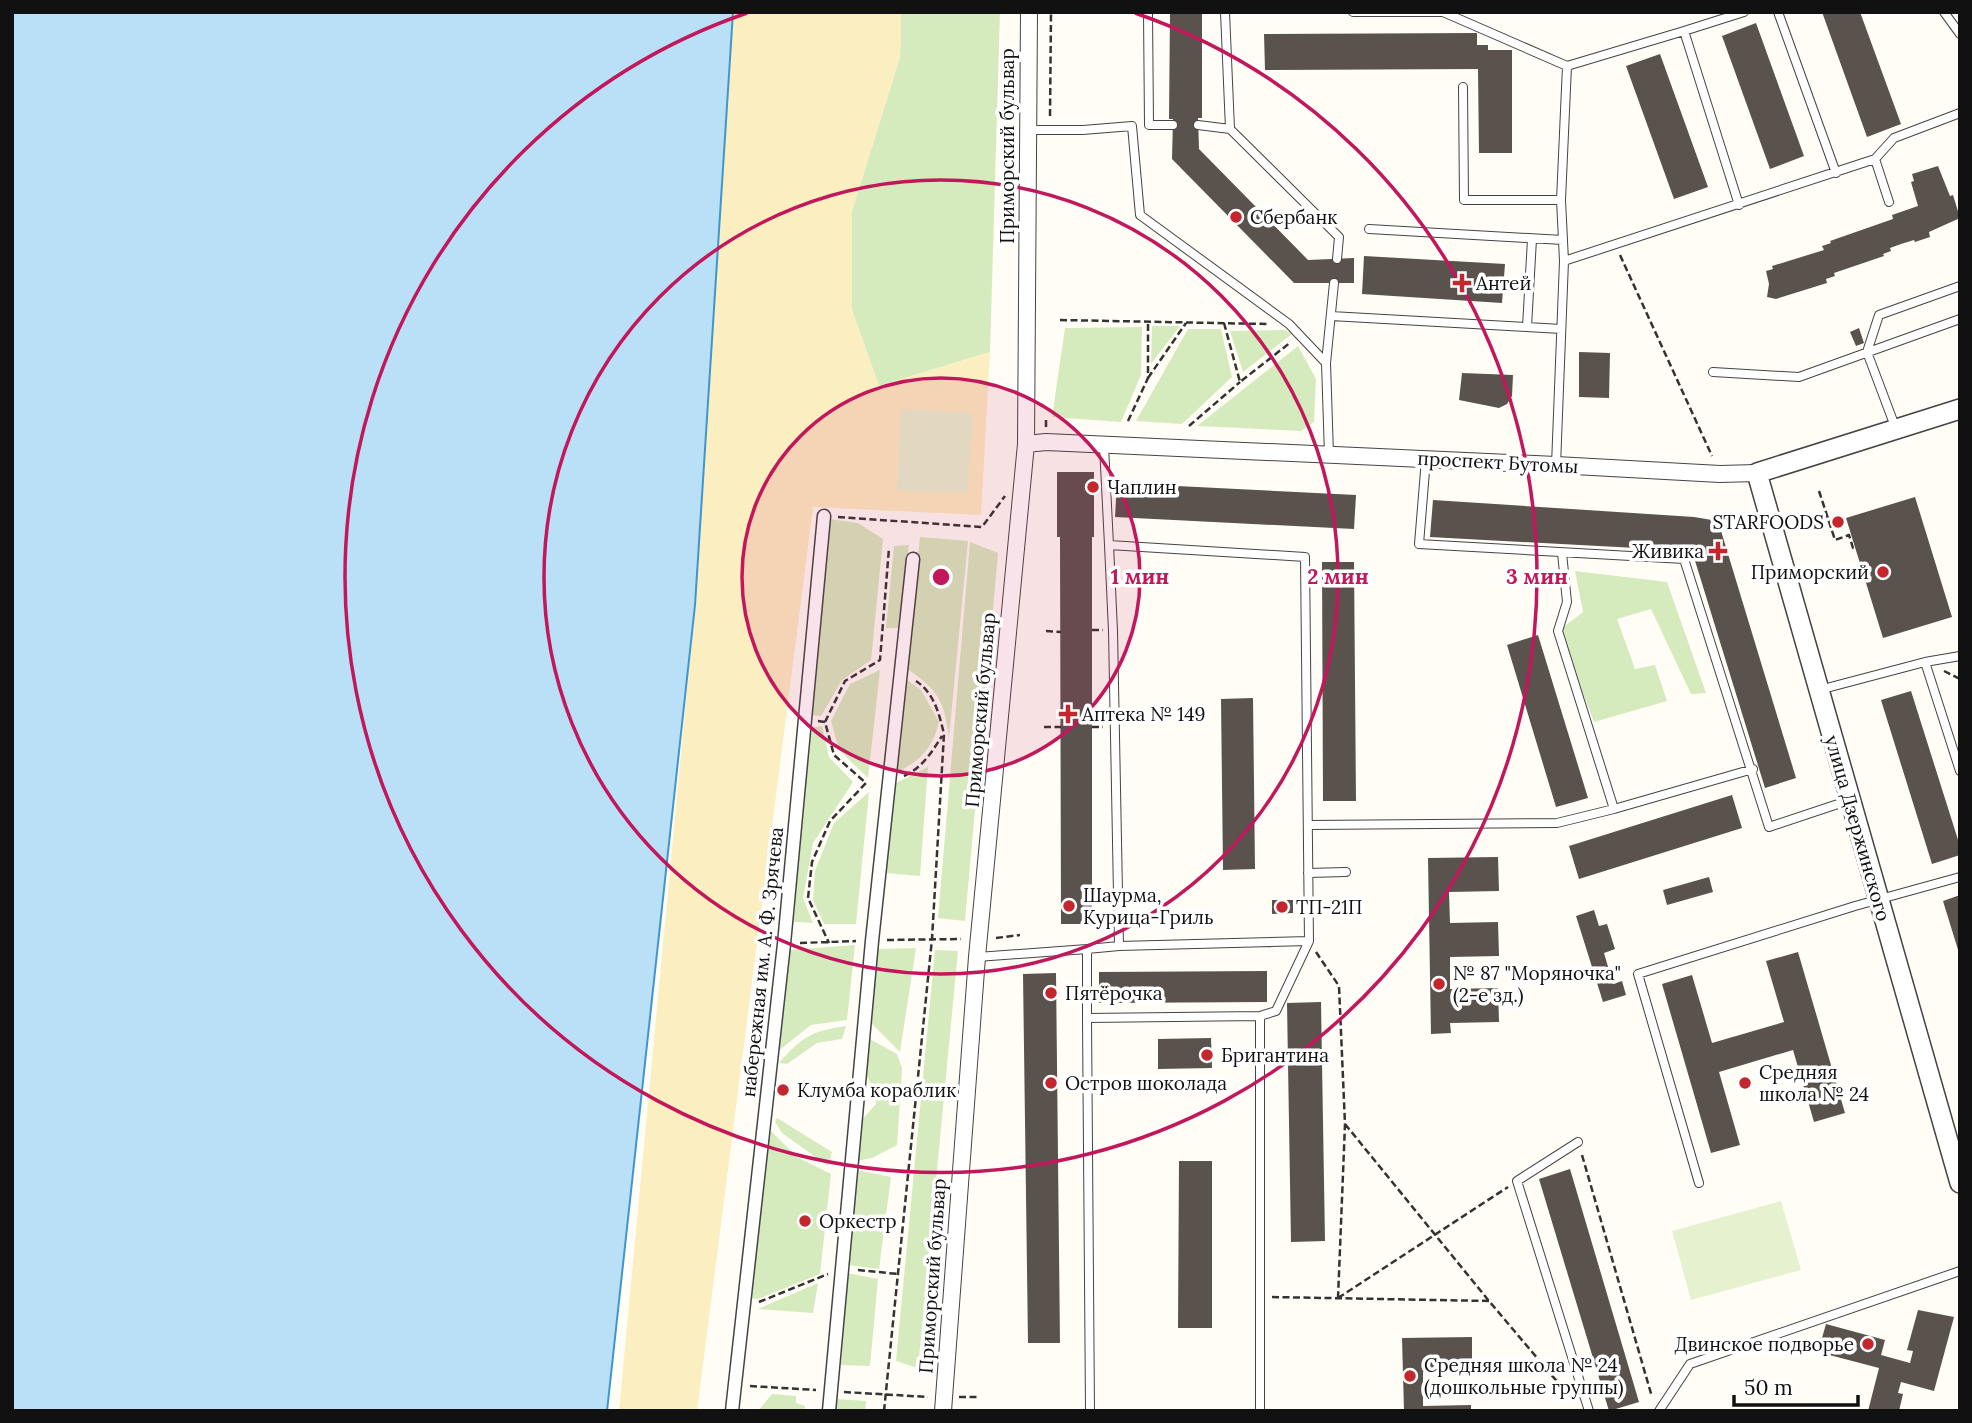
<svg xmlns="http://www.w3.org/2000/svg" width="1972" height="1423" font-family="Lora,serif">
<rect width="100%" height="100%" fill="#fffdf5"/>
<!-- green -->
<path fill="#d5ebbd" d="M901,12h99l-10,340 -111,34 -27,-76v-99l48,-154z
M1152,326h28l-29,38z
M1142,327l-1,48 -20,47 -69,-5 13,-89z
M1188,329h33l11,48 -50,47 -46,-3z
M1285,330l7,4 -49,38 -13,-41z
M1298,346l18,33 -2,43 -13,9 -104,-5z
M829,519l29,4 25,16 -12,121 -29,20 -21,36 -11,-1z
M920,537l48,4 -19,197c-5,-39 -11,-48 -43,-70z
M970,542l28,11 -33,368 -27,-3z
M909,545l-11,83h-12l8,-82z
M1575,571l92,11 39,111 -15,1 -40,-85 -34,10 18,50 20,-4 12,36 -73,21 -36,-91 25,-19z
M880,670l-12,108 -29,-28 -8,-29 19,-37z
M904,678l17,12 18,32c-7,28 -19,39 -45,52z
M822,726l7,31 24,25 -40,61 -10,55 10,25 -30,-2 28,-193z
M928,767l-8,109 -35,-3 7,-88z
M869,792l-13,132h-32l-11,-24 2,-29 19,-48z
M855,945l-8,75 -36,5 -34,27 12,-102z
M916,948l-16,104 -30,-30 7,-73z
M935,950l23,1 -40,417 -22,-7z
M846,1026l-4,13 -25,4 -30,21 -8,-1c23,-26 32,-32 67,-37z
M868,1038l29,16 5,14 -5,77 -25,13 -16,3 3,-38 17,-19 -2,-14 -11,-21z
M777,1118l55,34 -4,14 -46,-33 -7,-11z
M768,1128l29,29 34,17 -11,100 -62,25 -10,-1z
M857,1170l34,7 -12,92 -31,-4z
M847,1273l31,6 -8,87 -29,-1z
M818,1283l-5,30 -55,-4z
M772,1394l24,2v7l9,3 -1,5h-46z
M836,1399l30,2 -1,10h-30z"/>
<!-- sand -->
<path fill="#fbeec1" d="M733,12h168l-1,45 -48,154v99l27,76 111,-34 -9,163 -168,-8 -116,904h-78l76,-806z"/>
<!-- pitch -->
<path fill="#e6f2cf" d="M901,409l72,4 -6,80 -70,-2z
M1781,1201l20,69 -110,30 -19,-69z"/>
<!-- water -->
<path fill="#b9e0f7" stroke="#3f96cf" stroke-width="2" d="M12,12h721l-38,593 -88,806h-595z"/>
<!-- building -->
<path fill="#5a524d" d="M1170,12h32v106h-4l1,31 109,111 46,-2v25h-60l-122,-124 1,-40h-4z
M1822,12h38l41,112 -34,13z
M1756,23l48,133 -34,13 -48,-133z
M1477,33v12h11v5h24v103h-33l-1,-84 -213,1 -1,-36z
M1660,54l48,133 -34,12 -48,-133z
M1938,166l12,30 3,-1 7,23 -31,14 1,5 -15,5 -1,-2 -13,4 -11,4 1,3 -8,3 1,2 -50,17 1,3 -9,3 1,4 -51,16 -9,-2 2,-13 -3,-13 7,-2 -1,-3 52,-16 -2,-4 9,-3 -1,-2 63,-22 -1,-4 26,-9 -7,-24 3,-1 -2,-7z
M1364,256l141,8 -3,39 -140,-9z
M1859,328l5,15 -8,3 -6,-14z
M1579,352l31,1 -1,45 -30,-1z
M1462,373l51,2 -1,21 -5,8 -8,4 -40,-8z
M1057,472h37v65h-2v387h-31l-1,-387h-3z
M1117,483l239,12 -2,34 -239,-12z
M1915,497l37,120 -69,21 -37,-120z
M1433,500l261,17 24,4 78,257 -31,10 -73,-237 -262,-14z
M1322,562h32l2,239h-33z
M1538,635l50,163 -32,9 -49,-162z
M1911,691l49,155v9l-28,9 -51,-164z
M1253,698l2,171 -32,1 -2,-171z
M1732,795l10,33 -163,51 -10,-33z
M1498,857l1,34 -50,1 1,31 48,-1 1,34 -49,1v32l48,-1 1,34 -49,1 1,10 -20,1 -3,-176z
M1709,877l4,15 -46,13 -4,-15z
M1960,895v58h-1l-16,-52z
M1272,900h21v13l-21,1z
M1594,910l5,16 8,-2 8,25 -11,4 9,31 9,-3 4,14 -23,7 -27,-86z
M1798,952l47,161 -31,9 -21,-72 -74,22 21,73 -29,8 -49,-169 30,-9 20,68 72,-21 -18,-61z
M1267,971v31l-168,1v-31z
M1056,973l4,370h-32l-5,-369z
M1321,1002l4,239 -34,1 -4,-239z
M1211,1038l1,30 -54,1v-30z
M1179,1161h33v167h-34z
M1570,1169l69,233 -30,9 -70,-232z
M1918,1310l36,7 -20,74 -33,-9 -3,11 5,1 -4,17h-31l11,-43 -61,-16 8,-28 59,16 -4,15 29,8 3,-12 -6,-1z
M1472,1337v34l-49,1v34l48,-1v6h-67l-2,-73z"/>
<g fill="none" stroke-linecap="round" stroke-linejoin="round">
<!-- service casing -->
<g stroke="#444" stroke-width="10">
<path id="service" d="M1148,12l1,113h24
M1225,12l5,117
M1353,12h90l124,54
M1778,12l58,161
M1944,12l16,22
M1684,31l60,-19
M1463,87l1,113h97
M1198,125l32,4 109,108 -2,22
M1028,130h55l49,-4 8,89 149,109 37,39
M1889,202l-14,-43 19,-21 66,-25
M1369,229l194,11
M1564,261l311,-102
M1331,316l196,11 5,-88
M1527,327l34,2
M1713,372l86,5 161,-58
M1896,429l-29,-77 12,-37 81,-29
M1329,455l-3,-92 8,-80
M1426,459l-7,85 265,15 85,268 81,-27
M1556,465l8,-204 -3,-61 6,-134 117,-35 55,174
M1109,545l4,86 6,315
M1562,553l5,49 -9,29 56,178 139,-40
M1925,662l35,109
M1819,690l106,-28 35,-6
M1308,825l249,-2 57,-14
M1308,873l38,-1
M1087,949l32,-3 190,-5 -4,-384 -196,-12 -5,-99
M977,957l110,-8v69l173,-2 16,-5 33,-70
M1260,1016v395
M1087,1018l3,393
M1578,1142l-61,39 72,230
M1699,1183l-61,-209 217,-68 105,-29
M1659,1411l31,-47 270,-93"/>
</g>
<!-- pedestrian casing -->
<g stroke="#444" stroke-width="15">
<path id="pedestrian" d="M732,1411l52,-467 40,-428
M829,1411l43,-470 41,-382"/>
</g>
<!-- minor casing -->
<g stroke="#444" stroke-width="18">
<path id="minor" d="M1026,444l20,-2 510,23 164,9 37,-1
M943,1411l34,-454 49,-513 3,-432"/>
</g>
<!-- tertiary casing -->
<g stroke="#444" stroke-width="22">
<path id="tertiary" d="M1960,409l-203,64 203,710"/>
</g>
<!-- path -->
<path stroke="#333" stroke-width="2.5" stroke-dasharray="7 3.5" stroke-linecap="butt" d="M1050,116l1,-104
M1620,255l92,201
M1060,320l207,4
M1224,323l16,59 51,-40
M1148,378l38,-55
M1128,421l20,-43v-56
M1189,426l51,-44
M1046,427v-10
M1819,491l16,49 14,-5 4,13h2
M838,517l144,10 23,-31
M1092,630h11
M1046,631l15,1
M1944,671l16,8
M818,721l7,1 9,33 32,28 -36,38 -18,41 -4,36 21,45
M825,722l20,-41 35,-21 9,-112
M1044,727h17
M1092,727h11
M904,776c18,-8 28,-24 38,-40
M996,938l24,-3
M887,940l74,-1
M800,943l56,-2
M1316,952l23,34 6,138 -7,174
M1345,1124l144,177 82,97
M1582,1155l70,242
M858,1270l40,4
M1272,1297l217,4
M1338,1298l170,-111
M759,1302l69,-28
M750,1386l66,4
M844,1392l84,5
M959,1397h18
M884,1411l48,-472 12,-205c-5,-21 -10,-41 -28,-53"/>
<!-- service -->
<use href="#service" stroke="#fff" stroke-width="8"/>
<!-- pedestrian -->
<use href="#pedestrian" stroke="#fff" stroke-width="12"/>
<!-- minor -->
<use href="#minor" stroke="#fff" stroke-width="16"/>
<!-- tertiary -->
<use href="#tertiary" stroke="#fff" stroke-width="19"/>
</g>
<!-- distance rings -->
<circle cx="941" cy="577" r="199" fill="#c2185b" fill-opacity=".12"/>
<g fill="none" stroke="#c2185b" stroke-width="3.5">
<circle cx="941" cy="577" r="199"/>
<circle cx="941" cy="577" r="397"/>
<path d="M1135 13A596 596 0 1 1 747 13"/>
</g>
<!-- markers -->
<g fill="#c4262e" stroke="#fff" stroke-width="2.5">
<circle cx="1236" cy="217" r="7"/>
<path d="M1458.5 272.5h7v7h7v7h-7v7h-7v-7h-7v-7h7z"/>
<circle cx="1093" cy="487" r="7"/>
<circle cx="1838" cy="522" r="7"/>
<path d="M1714.5 540.5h7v7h7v7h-7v7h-7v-7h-7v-7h7z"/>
<circle cx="1883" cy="572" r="7"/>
<path d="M1064.5 703.5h7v7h7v7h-7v7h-7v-7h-7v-7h7z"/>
<circle cx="1069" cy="906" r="7"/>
<circle cx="1282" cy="907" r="7"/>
<circle cx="1439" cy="984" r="7"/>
<circle cx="1051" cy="993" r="7"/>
<circle cx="1207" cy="1055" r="7"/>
<circle cx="1051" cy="1083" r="7"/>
<circle cx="1745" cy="1083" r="7"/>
<circle cx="783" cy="1090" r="7"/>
<circle cx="805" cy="1221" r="7"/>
<circle cx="1868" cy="1344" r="7"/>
<circle cx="1410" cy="1376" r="7"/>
</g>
<g text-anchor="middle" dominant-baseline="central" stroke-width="7" stroke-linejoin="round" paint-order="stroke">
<!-- street labels -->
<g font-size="19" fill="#111" stroke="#fff">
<text transform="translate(1007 146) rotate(-90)">Приморский бульвар</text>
<text transform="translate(1498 462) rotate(3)">проспект Бутомы</text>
<text transform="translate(980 710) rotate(-85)">Приморский бульвар</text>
<text transform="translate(1858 828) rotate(74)">улица Дзержинского</text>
<text transform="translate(762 962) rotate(-84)">набережная им. А. Ф. Зрячева</text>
<text transform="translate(932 1276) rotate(-86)">Приморский бульвар</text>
</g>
<!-- poi labels -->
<g font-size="19" fill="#111" stroke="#fff" text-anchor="start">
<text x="1250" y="217">Сбербанк</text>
<text x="1476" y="283">Антей</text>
<text x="1107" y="487">Чаплин</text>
<text x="1824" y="522" text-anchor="end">STARFOODS</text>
<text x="1704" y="551" text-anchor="end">Живика</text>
<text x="1869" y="572" text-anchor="end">Приморский</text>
<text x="1082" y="714">Аптека № 149</text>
<text x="1083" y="895">Шаурма,<tspan x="1083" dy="22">Курица-Гриль</tspan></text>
<text x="1296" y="907">ТП-21П</text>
<text x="1453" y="973">№ 87 "Моряночка"<tspan x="1453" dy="22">(2-е зд.)</tspan></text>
<text x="1065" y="993">Пятёрочка</text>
<text x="1221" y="1055">Бригантина</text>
<text x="1759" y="1072">Средняя<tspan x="1759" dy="22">школа № 24</tspan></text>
<text x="1065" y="1083">Остров шоколада</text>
<text x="797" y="1090">Клумба кораблик</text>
<text x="819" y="1221">Оркестр</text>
<text x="1854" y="1344" text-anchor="end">Двинское подворье</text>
<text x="1424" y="1365">Средняя школа № 24<tspan x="1424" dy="22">(дошкольные группы)</tspan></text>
</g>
</g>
<circle cx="941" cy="577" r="10" fill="#c2185b" stroke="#fff" stroke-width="3.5"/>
<g font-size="21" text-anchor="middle" font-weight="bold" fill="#c2185b" stroke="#fff" stroke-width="7" stroke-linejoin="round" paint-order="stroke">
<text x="1140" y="584">1 мин</text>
<text x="1338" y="584">2 мин</text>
<text x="1537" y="584">3 мин</text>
</g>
<!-- border -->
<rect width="1972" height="1423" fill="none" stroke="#111111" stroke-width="28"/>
<!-- scale -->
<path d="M1734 1395v10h124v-10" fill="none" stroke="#111111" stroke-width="3.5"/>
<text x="1744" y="1395" font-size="21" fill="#111111" stroke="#ffffff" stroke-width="5" paint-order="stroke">50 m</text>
</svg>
